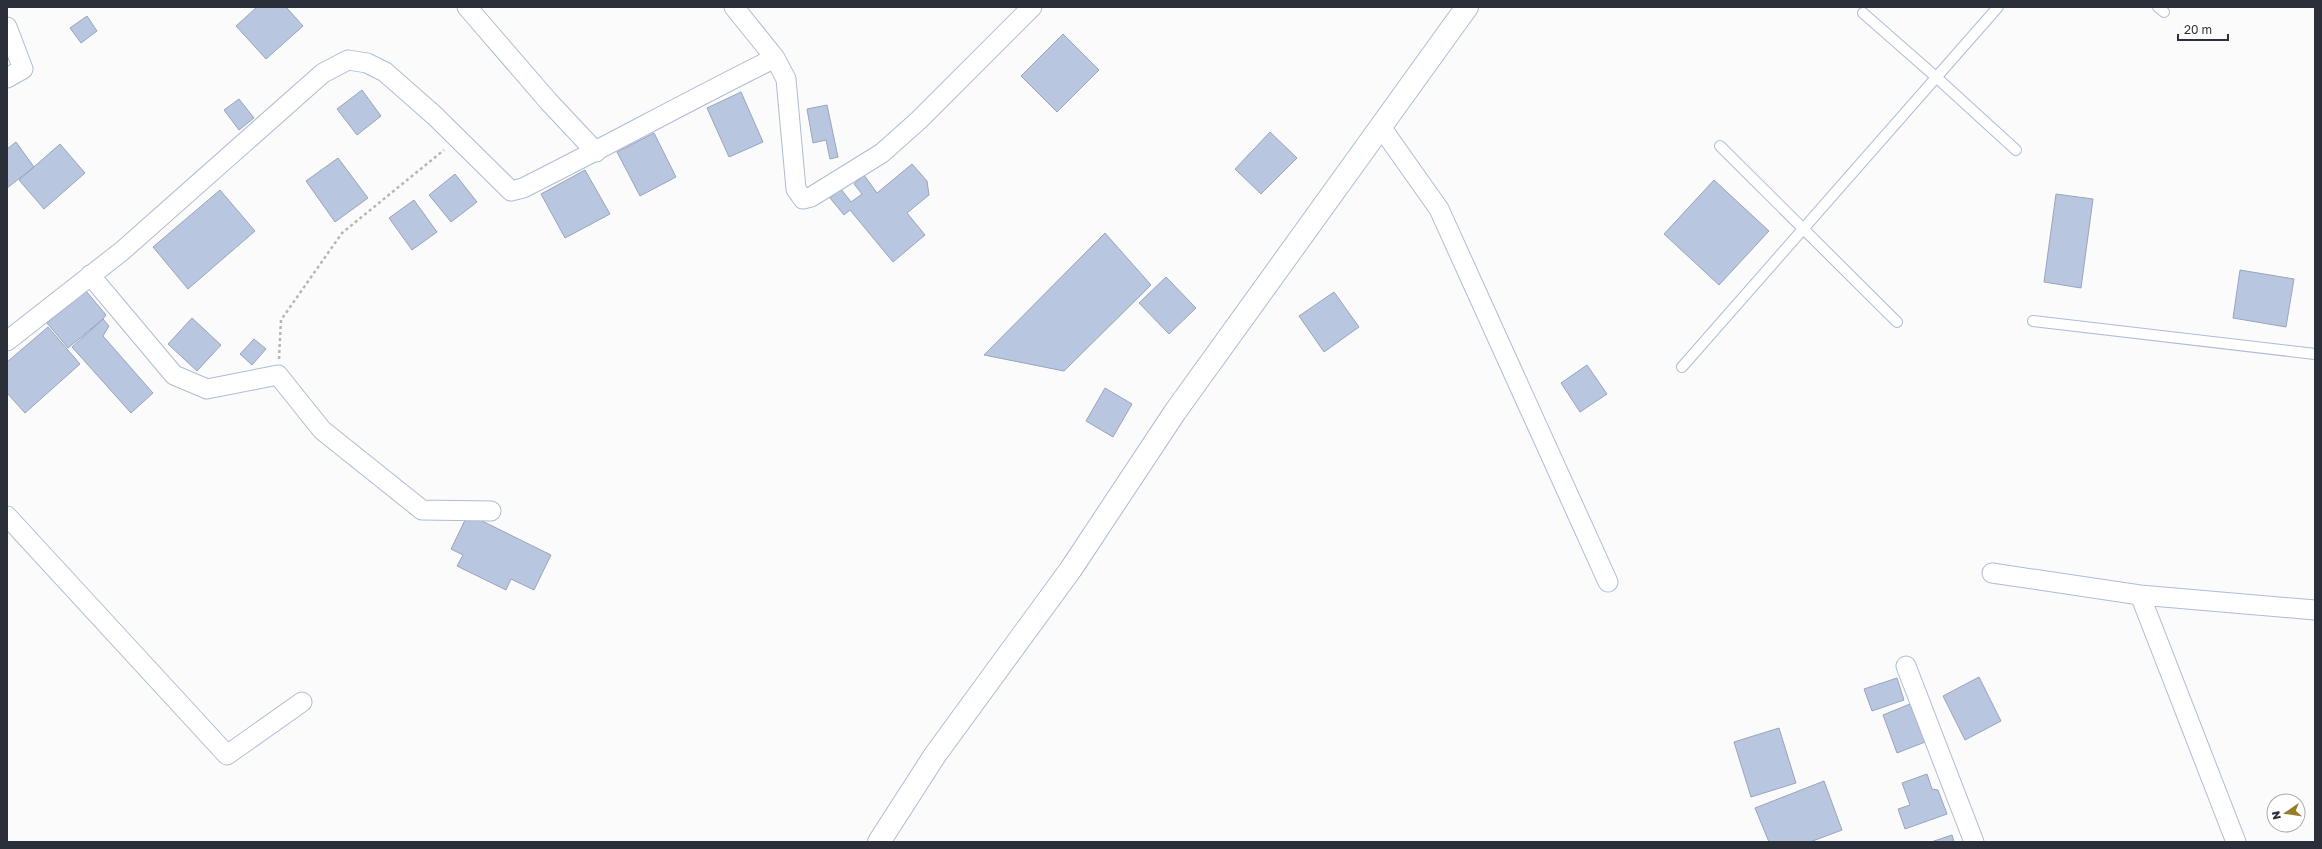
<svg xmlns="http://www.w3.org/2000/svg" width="2322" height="849" font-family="'Golos Text',sans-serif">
<rect width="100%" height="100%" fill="#fbfbfb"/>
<!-- building -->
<path fill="#b8c6df" stroke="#98a5bd" d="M257,7h29l17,19 -37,33 -30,-33z
M87,16l10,15 -16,12 -11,-15z
M1063,34l36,36 -42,42 -36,-36z
M362,90l19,26 -24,19 -20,-26z
M741,92l22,50 -34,15 -22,-49z
M239,99l15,19 -15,12 -15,-20z
M827,105l11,52 -8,2 -4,-19 -13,3 -6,-34z
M1270,132l27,26 -36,36 -26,-25z
M654,133l22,44 -36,19 -23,-44z
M16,142l18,25 -27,21v-39z
M60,144l25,29 -41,36 -25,-29z
M338,158l30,40 -33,24 -29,-41z
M912,164l15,17 2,14 -22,18 18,22 -32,27 -43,-52 -6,5 -14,-17 11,-9 10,13 11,-8 -8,-10 10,-9 13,18z
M585,170l25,44 -45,24 -24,-44z
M455,174l22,28 -26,20 -22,-27z
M1714,180l55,51 -50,54 -55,-51z
M220,190l35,41 -67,58 -35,-42z
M2056,194l37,5 -12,89 -37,-6z
M414,200l23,32 -25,18 -23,-32z
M1105,233l46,52 -87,86 -80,-16z
M2240,270l54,9 -8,48 -53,-9z
M1166,277l30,31 -27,26 -30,-31z
M86,291l20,24 -3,4 -35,29 -21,-25z
M1334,292l25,35 -35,25 -25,-36z
M192,318l29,27 -24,26 -29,-27z
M103,319l6,7 -6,10 50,57 -22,20 -59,-66z
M48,327l32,37 -55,49 -18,-20v-31z
M254,339l12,10 -14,16 -12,-11z
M1587,365l20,29 -27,18 -19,-29z
M1105,388l27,16 -19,33 -27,-16z
M468,514l83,41 -17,35 -23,-11 -5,11 -49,-24 6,-11 -12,-6z
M1979,677l22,44 -36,19 -22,-44z
M1897,678l7,22 -32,11 -8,-22z
M1910,704l15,38 -28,11 -14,-38z
M1779,728l17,55 -45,14 -17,-55z
M1927,774l5,15 6,1 9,24 -42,15 -7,-20 12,-4 -8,-22z
M1824,781l18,49 -32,12h-41l-14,-34z
M1952,835l2,7h-23z"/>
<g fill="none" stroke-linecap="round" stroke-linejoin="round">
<!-- service casing -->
<g stroke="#aebcd4" stroke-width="12">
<path id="service" d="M2158,7l6,5
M1863,13l73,64 80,73
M1720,146l177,176
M2033,321l282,33
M1682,367l316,-360"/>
</g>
<!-- minor casing -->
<g stroke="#aebcd4" stroke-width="21">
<path id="minor" d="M467,7l82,95 47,50
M734,7l41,51 11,21 10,110 7,10 8,-2 71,-44 37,-33 113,-113
M7,27l16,42 -16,9
M1381,127l58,82 169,373
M90,275l84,100 33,14 71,-14 44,55 100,80 69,1
M7,341l115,-90 201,-178 25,-13 19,3 18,9 50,44 76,75 12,-3c84,-42 167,-88 252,-130
M7,516l220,239 75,-53
M1992,573l148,22 175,15
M2140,595l96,247
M1906,666l68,176"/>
</g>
<!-- tertiary casing -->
<g stroke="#aebcd4" stroke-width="24">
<path id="tertiary" d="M879,842l56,-87 136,-186 104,-157 292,-405"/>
</g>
<!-- path -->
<path stroke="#b4b6b9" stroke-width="2.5" stroke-dasharray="3 3" stroke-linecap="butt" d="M279,359l2,-39 61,-87 102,-83"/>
<!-- service -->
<use href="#service" stroke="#fff" stroke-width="10"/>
<!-- minor -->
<use href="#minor" stroke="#fff" stroke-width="19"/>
<!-- tertiary -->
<use href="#tertiary" stroke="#fff" stroke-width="22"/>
</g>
<!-- border -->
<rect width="2322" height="849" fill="none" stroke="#2a2f39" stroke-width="16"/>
<!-- north arrow -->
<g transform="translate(2286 813) rotate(257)"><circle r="19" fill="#ffffff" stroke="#aaacb0"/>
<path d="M0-3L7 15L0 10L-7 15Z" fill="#977d25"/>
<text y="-6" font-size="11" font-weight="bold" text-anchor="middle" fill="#2a2f39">N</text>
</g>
<!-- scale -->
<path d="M2178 34v6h50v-6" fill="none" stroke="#2a2f39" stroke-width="2"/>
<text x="2184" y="34" font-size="12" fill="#2a2f39" stroke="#ffffff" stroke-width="3" paint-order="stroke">20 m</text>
</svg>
